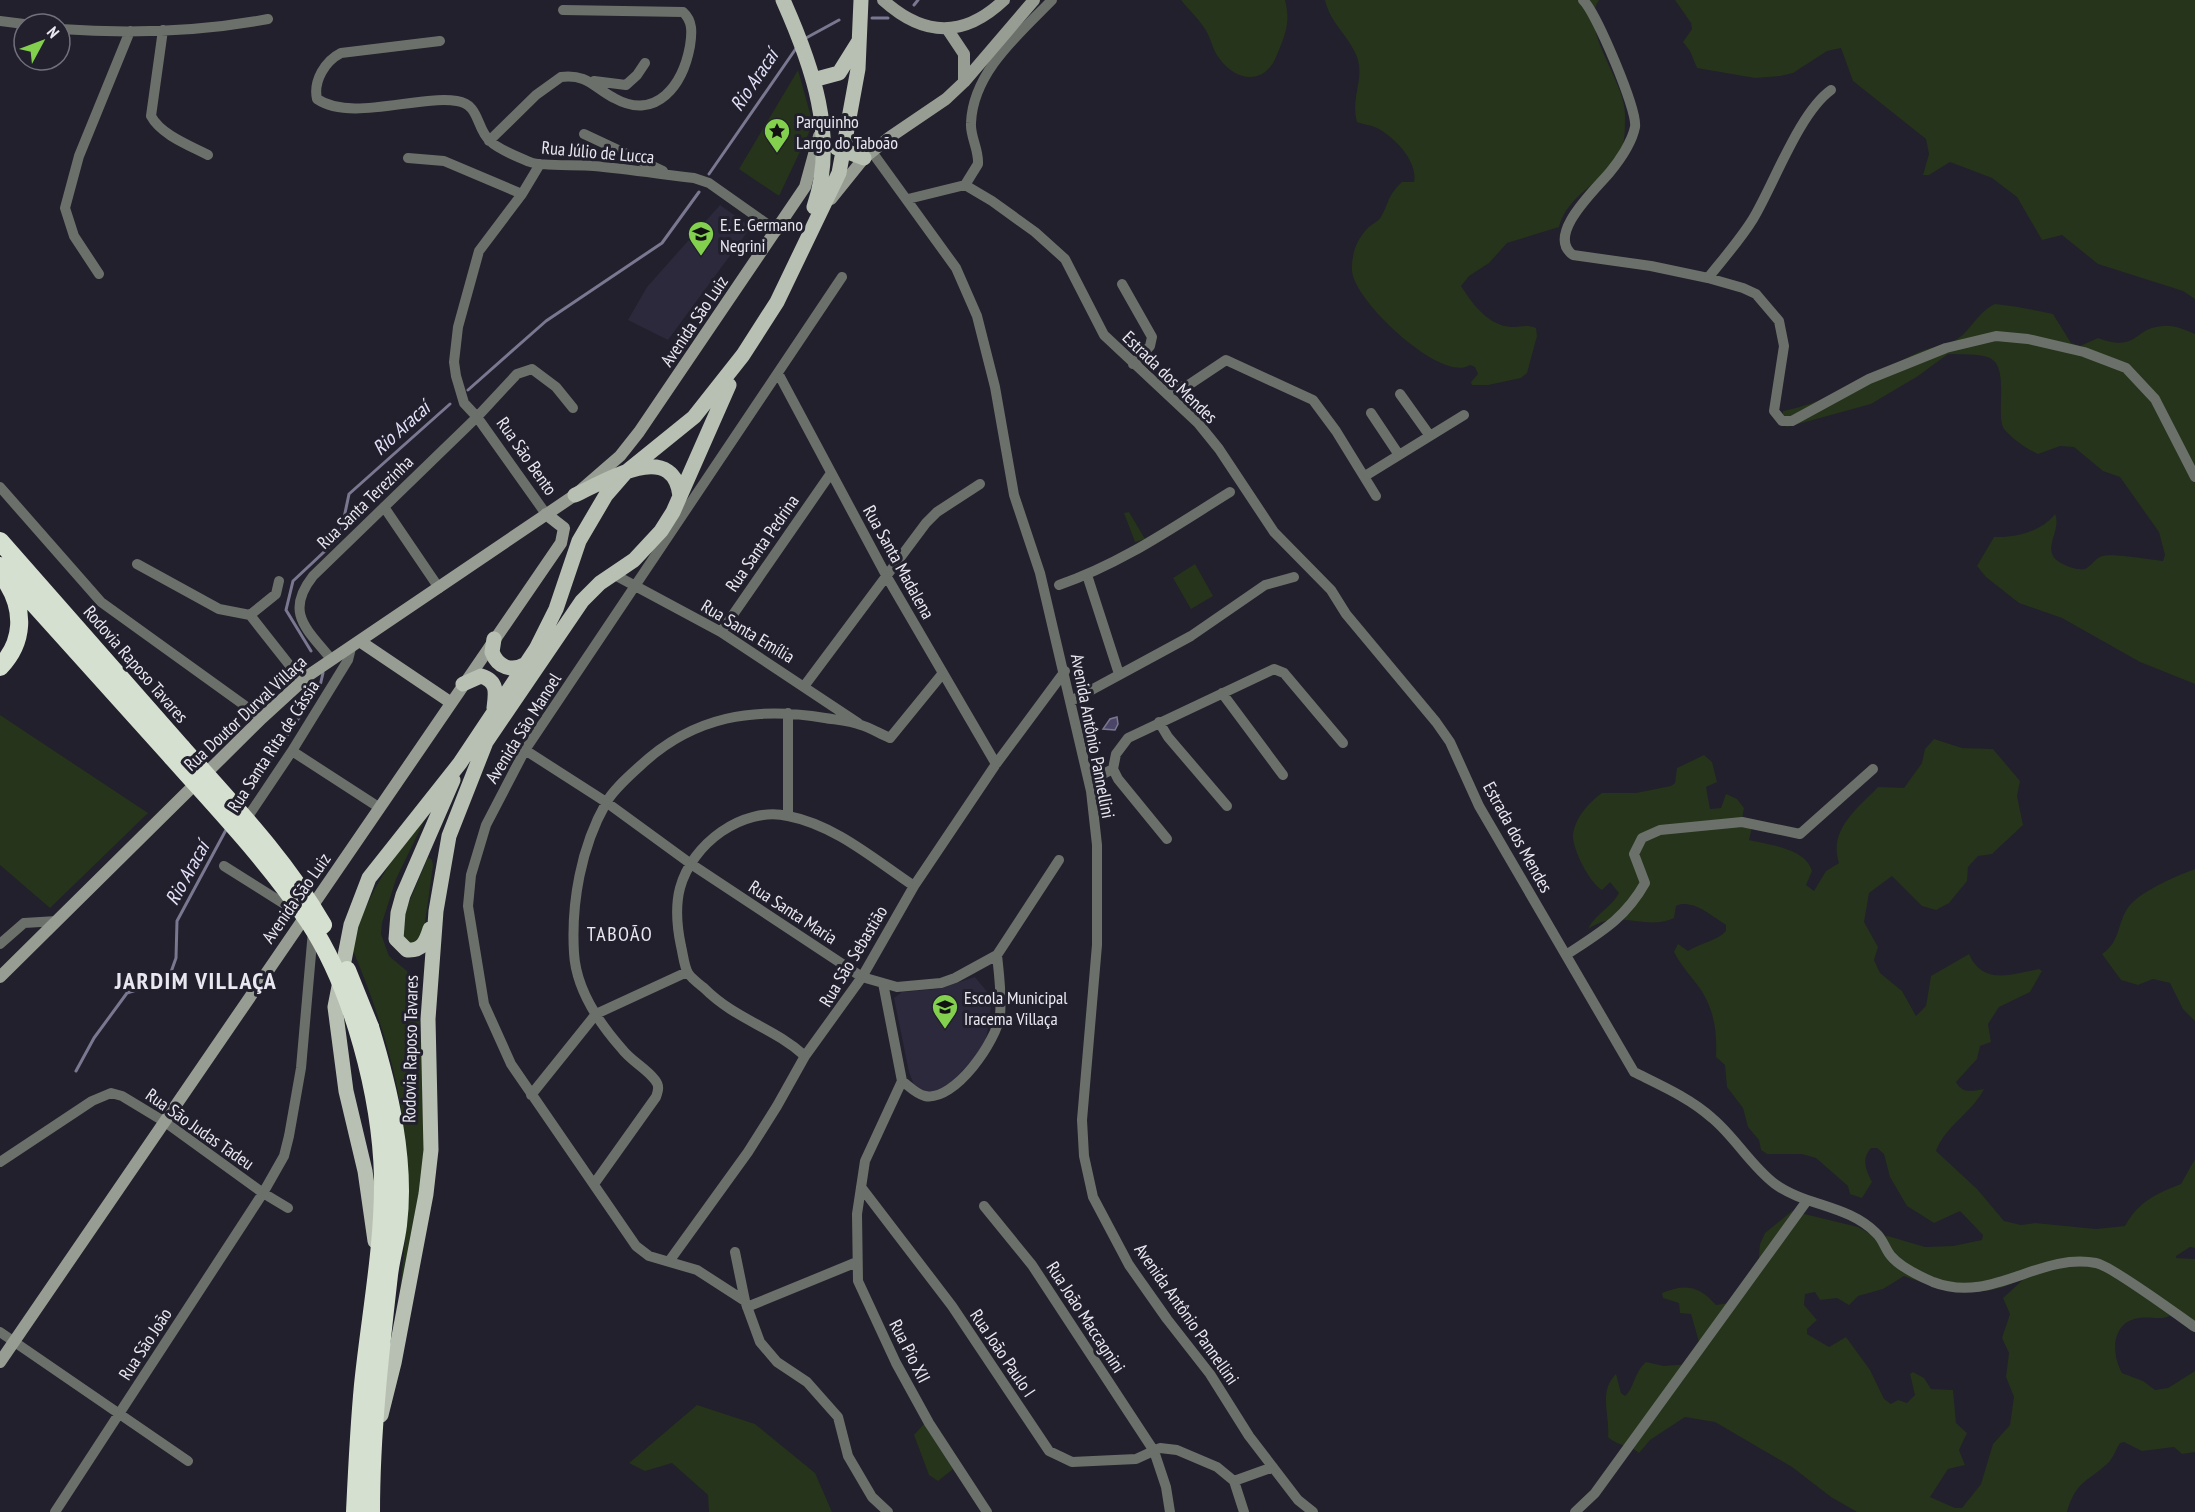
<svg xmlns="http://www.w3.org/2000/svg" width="2195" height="1512" font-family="'PT Sans Narrow',sans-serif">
<rect width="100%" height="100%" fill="#21202c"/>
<!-- built -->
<path fill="#2b293b" d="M720,205l31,22 -83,113 -40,-20 19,-33z
M975,977l13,16 3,14 -5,33 -9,15 -25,27 -15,9h-12l-11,-6 -5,-13 -15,-74 8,-6 36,-3z"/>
<!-- green -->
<path fill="#25341b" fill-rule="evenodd" d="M1181,0h104c6,23 0,36 -9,57 -12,29 -41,24 -57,1 -7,-9 -8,-20 -14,-29 -7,-11 -17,-20 -24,-29z
M1325,0h274c-21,30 28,81 26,117 0,13 0,30 -7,41 -17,26 -51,37 -59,69l-52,16 -18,20 -20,13 -8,10c11,17 27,40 51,41 8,0 15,-3 24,1l1,8 -10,37 -6,5 -33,7h-16l-1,-3 7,-8 -3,-7 -5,-2c-28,19 -116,-64 -118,-94 -1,-15 4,-31 15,-42 4,-5 11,-7 14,-12 9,-16 6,-21 21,-35h12c4,-20 -18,-43 -35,-53 -6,-4 -15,-4 -22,-7 -7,-25 8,-42 0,-65 -8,-21 -27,-34 -32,-57z
M1675,0h520v299l-12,-8 -85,-27 -36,-29 -20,5 -25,-43 -25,-19 -42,-16 -21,13h-6l6,-21 -3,-15 -73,-58 -12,-33 -14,3 -34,22 -13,3 -25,2 -58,-10 -7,-17 -7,-9 9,-13 -1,-6z
M798,70l15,54 -34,72 -40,-27z
M1995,304c20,2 39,6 58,10l18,29 9,3 18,-8c41,15 34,-10 65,-12 12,-1 22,4 32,8v350l-55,-22 -78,-44 -43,-15 -33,-26 -9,-11 17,-29c22,1 48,-6 61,-23 8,18 -19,39 10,51 7,3 12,5 20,4 6,-3 9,-9 15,-12 7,-5 51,3 63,4l2,-6 -6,-23 -39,-55 -17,-6 -29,-24 -14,-1 -22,8c-11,-5 -26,-15 -34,-25 -9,-15 6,-61 -14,-71 -11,-5 -29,-3 -42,-4l-30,22 -47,28 -84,23 -5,-3 1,-13c50,-10 90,-38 136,-59 11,-5 24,-6 35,-11 17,-9 22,-28 41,-37z
M1129,512l16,27 -10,3 -11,-29z
M1195,564l18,32 -22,13 -18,-31z
M0,715l148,98 -98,95 -50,-43z
M1934,739l28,9 31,1 27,32 -3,15 6,29 -31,29 -14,2 -10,11 -1,14 -18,22 -13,7 -14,-4 -30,-30 -23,17 -5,29 14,25 -4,13 6,13 22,18 14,25 10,-10 5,-30 38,-22c14,32 43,20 70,15l3,2 -12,21 -31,15 -11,17 3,18 -11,4 -3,13 -21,23c6,12 17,9 28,7 -12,24 -39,37 -48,62l41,38 27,32 17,4 14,-2 61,6 29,-3c13,-24 32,-33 56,-42l14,-25v89l-5,-1 -14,9v2l19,1v69l-23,-13c-12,6 -21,1 -33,3 -28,4 -28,36 -17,55l21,8 12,9 13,-2 27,-17v81l-13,2 -8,-7 -32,4 -18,-9 -4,1c-4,6 -7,16 -13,21 -21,19 -31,17 -40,48h-210l-26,-15 -39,-30 -77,-45 -30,-5 -35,23 -11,13c-10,-9 -18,-5 -31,-16 2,-23 -10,-45 8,-63l5,19 4,3c10,-9 8,-22 21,-34l18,4 26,-2 11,-15 -10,-35 -11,-1 -1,-10 -16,-5 -1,-5c23,-10 38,-7 54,12l14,-2 28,-33 2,-26 5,-11 27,-22 66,16 18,10 12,-1 37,11 28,-1 29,-6 1,-5 -23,-24 -26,12 -27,-17 -17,-29 -6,-23 -7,-6h-6c-10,11 -5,22 1,34l-10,16 -12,-4 -2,-8 -32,-28 -14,-4h-35l-6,-4 -2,-10 -11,-13 -5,-19 -16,-21 -2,-22 -9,-8c1,-24 -1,-45 -15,-67 -9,-13 -20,-24 -27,-38l4,-8 10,7c12,-8 29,-10 38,-20v-6c-13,-8 -34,-27 -50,-19l-2,12c-30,14 -54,-11 -86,11 7,-15 23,-21 31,-36l-9,-11 -8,8c-12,-7 -29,-39 -29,-54 1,-17 16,-34 29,-43h34l35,-7 4,-3 2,-15 27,-13 8,7 5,20 -11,5 4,22 11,-1 5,-14 11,5 7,9 -2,11 10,8 -3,13c20,5 57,8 63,31l-6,14 8,6 12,-20 13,-8c-11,-33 18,-54 39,-76l26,1 18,-25 3,-14zM1904,1276c32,12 62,21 96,12 9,-2 18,-8 26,-11l-23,21 7,16 -8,24 7,15 -3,24 8,20 -4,28 -17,19 -12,40 -19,24h-7l-25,-11 18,-28 17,-4 -6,-15 8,-17 -11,-10 -3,-33 -22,-1 -7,-11 -11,-6 -3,2 5,21 -8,8 -9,-3 -7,4 -7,-5 -14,-29 -24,-33 -17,10 -22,-13v-5l10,-9 -13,-15 1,-11 10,-2 5,8 17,-2 12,7 9,-9 25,-7z
M429,811l-33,68 -14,44 -1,11 8,22 18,15 12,31 5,136 -2,37 -22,118c2,-27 6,-55 7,-82 5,-93 -20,-181 -56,-265 20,-60 40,-86 78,-135z
M428,857l4,3 1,5 -9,65 -4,10 -10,6 -7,-9 2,-25z
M2195,869v152l-12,-12 -13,-26 -17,-4 -15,6 -17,-5 -19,-26c18,-12 15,-29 25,-45 11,-17 49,-33 68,-40z
M697,1405l58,19 60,49 17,39h-123l-1,-17 -36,-32 -27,8 -16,-8z
M924,1424l29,45 -15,12 -9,-6 -15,-40z"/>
<!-- water -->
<path fill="#4b4668" stroke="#7a7791" stroke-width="1.5" d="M1117,717l1,7 -3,6 -12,-1 7,-10z"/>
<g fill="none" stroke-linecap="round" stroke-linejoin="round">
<!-- stream -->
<path stroke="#7a7791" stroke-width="3" d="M914,5l4,-5
M872,18h16
M806,38l33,-18
M709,174l88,-127
M468,390l78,-69 116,-78 37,-51
M311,651l-25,-41 7,-29 47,-44 9,-43 101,-90
M242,804l78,-118 3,-13
M76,1071l18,-33 33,-45 31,-10 13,-11 5,-14 1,-37 50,-93"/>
<!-- street -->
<path stroke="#6c706a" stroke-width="10" d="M1583,0c13,12 55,111 52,127 -3,15 -16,34 -25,45 -14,17 -65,63 -37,83l78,11 57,12 35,10 13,6 23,27 5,25 -10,65 8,10h10l77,-42 77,-31 50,-12 32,3 56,13 42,16 29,31 40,78
M0,21l24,3
M60,29c70,5 139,3 208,-10
M163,30l-12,86c10,19 40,30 57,39
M440,41l-99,12c-16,8 -28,28 -24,46 34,23 100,-4 140,2 23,3 19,28 33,40 9,9 28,16 40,21 12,5 48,2 64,4 33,3 66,8 100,12l15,5 68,48
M594,81l32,4 11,-10 8,-12
M584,134l79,37
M489,141l47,-46 25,-18c27,-3 32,10 53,21 43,24 69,-14 76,-52 2,-13 3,-25 -7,-34l-120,-2
M872,152l84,116 21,48 18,71 19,108 26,78 51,218 6,54v100l-15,175 2,36 9,41 36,68 38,54 43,55 39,62 49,64 15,12
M408,158l36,3 78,33
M540,164l-18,30 -43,57 -21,76 -4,35 2,14 8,27 13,14 69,97
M965,185l13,-21c1,-15 -8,-27 -7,-41 2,-51 48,-89 81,-123
M908,199l57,-14 27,16 43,31 30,27 39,76 94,88 21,26 55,83 57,58 15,24 90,108 14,20 29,64 155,266c26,13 56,26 78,46 23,19 39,48 63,66 30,22 74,21 101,49 7,6 9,16 15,23 9,11 28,20 42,26 59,23 106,-30 163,-19 14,2 82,52 99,64
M99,274l-25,-38 -9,-28 14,-52 51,-125
M1708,278c15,-19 32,-38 45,-59 21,-35 46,-106 78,-129
M1122,284l30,53 -2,9 -17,18
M778,373l109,204 109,187
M1166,392l24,-8 36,-24 87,40 23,31 40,65
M1400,394l30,42
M1371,413l28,42
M1365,476l99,-61
M0,487l101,115 161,116
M384,507l55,81
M137,564l82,45 31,6 52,66
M613,574l108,58 137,91
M1087,575l32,99
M1059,585c62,-21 116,-59 171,-93
M250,615l26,-21 3,-13
M721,632l110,-159
M331,659c-24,-30 -47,-46 -18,-83l164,-159 40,-43 15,-5 24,18 17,21
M805,685l121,-162 11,-11 43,-28
M1222,693l61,82
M1071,701l120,-65 74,-51 29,-8
M788,713v103
M1159,722l9,15 59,69
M525,750l81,52 85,62 171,113 35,10 44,-4 14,-5 42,-23 62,-95
M292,751l88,57
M1113,769l3,-15 12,-16 146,-69 10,4 59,70
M1089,781l24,-12 5,10 49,60
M243,824l49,-73 56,-91 3,-12
M224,866l73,46
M0,944l24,-21 33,-2
M1566,955c33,-22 59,-36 79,-72l-11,-29 8,-16 18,-8 82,-8 58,12 73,-65
M883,983l19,98 -37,80 -8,53 1,67 38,82 33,60 58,89
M805,1056c-32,-29 -69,-36 -101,-68 -5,-4 -13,-10 -16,-15 -4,-7 -5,-19 -7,-27 -4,-19 -6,-39 -1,-58 12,-44 62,-82 108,-72 47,9 87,44 126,70
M902,1081c7,5 14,13 23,15 30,6 72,-56 75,-81 2,-20 -1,-40 -3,-60
M531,1095l65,-81 91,-42
M0,1162l92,-61 19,-8 11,3 43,26 98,71 25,15
M594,1184l62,-87c2,-6 4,-11 -1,-17 -9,-12 -24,-19 -33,-31 -23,-26 -46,-60 -48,-96 -3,-50 7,-106 32,-150 7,-13 22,-26 34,-37 53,-50 115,-60 185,-48 12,2 25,3 36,7 10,3 19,9 29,13l53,-65
M861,1187l91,119 97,145 23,11 64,-3 24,-11 17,2 40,17 17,14 10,31
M984,1206l48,59 122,186 12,36 4,25
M735,1252l10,49 15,41 17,20 30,20 31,35 10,39 24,41 16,15
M670,1260l78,-108 29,-46 28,-50 57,-79 52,-91 82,-122 69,-93
M745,1301l-48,-31 -48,-14 -13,-10 -125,-182 -27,-60 -16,-98 3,-31 15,-50 39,-75 317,-473
M747,1307l110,-45
M0,1332l188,129
M1234,1481l39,-14
M55,1512l208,-319 21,-37 5,-20 12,-68 12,-137
M1575,1512l20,-19 211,-291"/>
<!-- secondary -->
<path stroke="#979d93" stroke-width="12" d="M883,0c41,37 81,38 121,0
M948,30l16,24v28
M831,199l33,-41 26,-21 56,-38 18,-17 70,-82
M361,642l89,60
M0,977l262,-259 47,-43 266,-180 45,-39 19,-24 166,-245 14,-51
M0,1362l561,-819 3,-15 -18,-14"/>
<!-- primary -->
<path stroke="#b8c0b3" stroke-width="15" d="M783,0c29,65 55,137 31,207
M813,80l26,-7 20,-32
M837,148l27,10
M575,495c29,-13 98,-57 105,1
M494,639l-2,13c6,16 20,20 34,12
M463,684l18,-8c17,5 15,17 13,32
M430,929c-4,13 -8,22 -23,21l-11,-11 2,-26 5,-18 50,-115
M375,1241l-10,-70 -19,-80 -11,-84 16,-82 18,-47 91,-115 76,-114 20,-40 23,-68 27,-46 20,-23 68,-55 49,-62 34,-53 62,-129 19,-104 3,-69
M381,1415l13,-52 32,-169 5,-44 -3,-131 8,-108 13,-75 37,-94 96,-141 18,-18 34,-23 27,-29 12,-19 56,-127"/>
<!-- highway -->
<path stroke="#d6e0d0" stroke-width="18" d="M0,541l182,207
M0,566l172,191
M0,667c24,-25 25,-57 6,-86
M370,1027c19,62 36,133 28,198 -2,17 -7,33 -9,50 -9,78 -18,158 -18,237"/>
<!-- highway-bridge -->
<path stroke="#d6e0d0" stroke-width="18" d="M182,748c50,56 103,111 141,177
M172,757c47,53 97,105 137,165 44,67 72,174 74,255 1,69 -13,139 -20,208 -4,42 -6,85 -8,127
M347,970l23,57"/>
</g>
<!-- icons -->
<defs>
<g id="sight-pin" transform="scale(1.35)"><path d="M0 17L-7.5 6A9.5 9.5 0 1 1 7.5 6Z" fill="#83d04e" stroke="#21202c"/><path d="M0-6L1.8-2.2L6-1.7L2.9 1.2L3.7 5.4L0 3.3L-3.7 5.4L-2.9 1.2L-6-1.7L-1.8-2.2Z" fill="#111"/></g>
<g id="school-pin" transform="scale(1.35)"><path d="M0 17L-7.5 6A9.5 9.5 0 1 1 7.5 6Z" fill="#83d04e" stroke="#21202c"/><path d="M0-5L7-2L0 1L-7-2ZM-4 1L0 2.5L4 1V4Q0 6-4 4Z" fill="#111"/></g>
</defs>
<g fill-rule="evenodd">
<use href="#sight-pin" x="777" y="131"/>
<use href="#school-pin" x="701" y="234"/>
<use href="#school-pin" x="945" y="1007"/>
</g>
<g text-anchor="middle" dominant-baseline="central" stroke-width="6" stroke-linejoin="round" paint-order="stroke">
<!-- poi labels -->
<g font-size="18" fill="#e9e8f1" stroke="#21202c" text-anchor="start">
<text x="796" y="121">Parquinho<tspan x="796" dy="21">Largo do Taboão</tspan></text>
<text x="720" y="224">E. E. Germano<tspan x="720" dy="21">Negrini</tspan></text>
<text x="964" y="997">Escola Municipal<tspan x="964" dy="21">Iracema Villaça</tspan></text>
</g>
<!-- street labels -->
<g font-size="18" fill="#e9e8f1" stroke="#21202c">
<text transform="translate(598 152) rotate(5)">Rua Júlio de Lucca</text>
<text transform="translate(694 321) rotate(-56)">Avenida São Luiz</text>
<text transform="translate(1170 377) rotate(44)">Estrada dos Mendes</text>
<text transform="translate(527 456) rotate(55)">Rua São Bento</text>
<text transform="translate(365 502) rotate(-44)">Rua Santa Terezinha</text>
<text transform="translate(762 543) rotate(-55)">Rua Santa Pedrina</text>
<text transform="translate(899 562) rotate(61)">Rua Santa Madalena</text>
<text transform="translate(748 631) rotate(31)">Rua Santa Emília</text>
<text transform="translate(136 664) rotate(49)">Rodovia Raposo Tavares</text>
<text transform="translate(245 713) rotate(-43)">Rua Doutor Durval Villaça</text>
<text transform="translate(523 728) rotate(-58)">Avenida São Manoel</text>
<text transform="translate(1093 736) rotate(79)">Avenida Antônio Pannellini</text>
<text transform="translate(273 746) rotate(-57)">Rua Santa Rita de Cássia</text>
<text transform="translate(1518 837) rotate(61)">Estrada dos Mendes</text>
<text transform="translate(296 898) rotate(-55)">Avenida São Luiz</text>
<text transform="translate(793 912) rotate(33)">Rua Santa Maria</text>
<text transform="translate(853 956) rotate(-59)">Rua São Sebastião</text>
<text transform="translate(410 1049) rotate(-89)">Rodovia Raposo Tavares</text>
<text transform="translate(200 1129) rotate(35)">Rua São Judas Tadeu</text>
<text transform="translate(1187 1314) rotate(55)">Avenida Antônio Pannellini</text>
<text transform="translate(1086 1317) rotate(57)">Rua João Maccagnini</text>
<text transform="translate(145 1344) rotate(-57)">Rua São João</text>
<text transform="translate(910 1351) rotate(63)">Rua Pio XII</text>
<text transform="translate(1003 1353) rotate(56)">Rua João Paulo I</text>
</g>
<!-- water labels -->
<g font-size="20" font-style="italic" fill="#e3e1fa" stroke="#21202c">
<text transform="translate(754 80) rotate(-56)">Rio Aracaí</text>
<text transform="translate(401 428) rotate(-42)">Rio Aracaí</text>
<text transform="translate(187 873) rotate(-61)">Rio Aracaí</text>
</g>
<!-- neighbourhood labels -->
<g font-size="20" letter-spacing="1.5" fill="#e9e8f1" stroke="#21202c">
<text x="620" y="934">TABOÃO</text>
</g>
<!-- district labels -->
<g font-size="24" font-weight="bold" letter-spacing="1.5" fill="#e9e8f1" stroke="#21202c">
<text x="196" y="980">JARDIM VILLAÇA</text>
</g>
</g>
<!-- north arrow -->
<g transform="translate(42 42) rotate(49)"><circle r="28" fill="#21202c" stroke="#71707b" stroke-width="1.5"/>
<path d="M0-4.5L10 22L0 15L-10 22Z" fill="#83d04e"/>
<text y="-9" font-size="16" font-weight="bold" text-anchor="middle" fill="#e9e8f1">N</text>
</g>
</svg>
